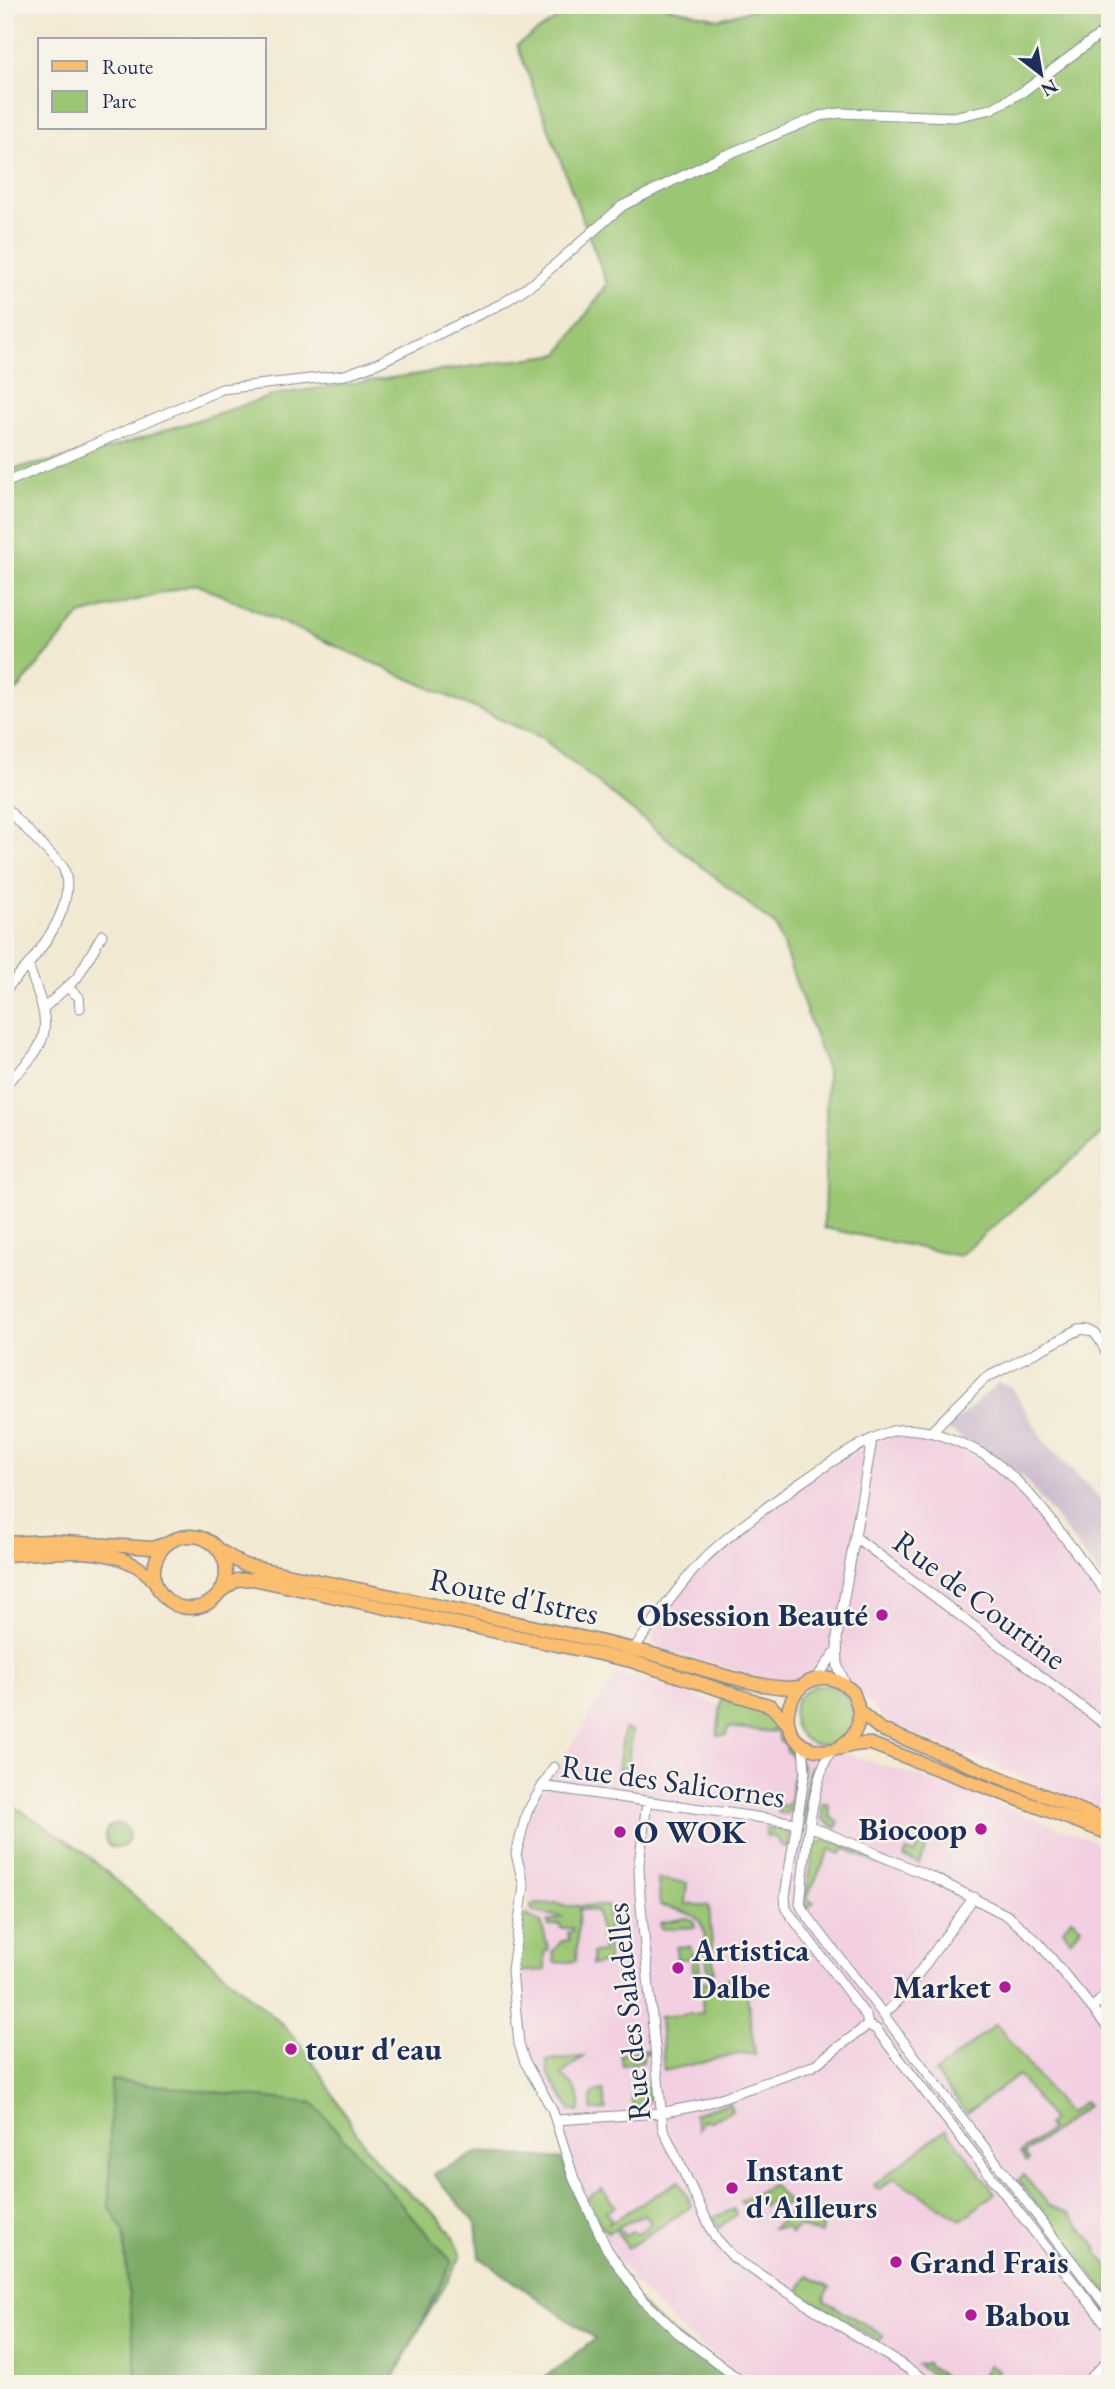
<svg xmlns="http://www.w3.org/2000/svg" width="1115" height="2389" font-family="'EB Garamond',serif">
<rect width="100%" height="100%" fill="#f7f3e8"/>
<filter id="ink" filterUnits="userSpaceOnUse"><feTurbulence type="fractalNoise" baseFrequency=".0143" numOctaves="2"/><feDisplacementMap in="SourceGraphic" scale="14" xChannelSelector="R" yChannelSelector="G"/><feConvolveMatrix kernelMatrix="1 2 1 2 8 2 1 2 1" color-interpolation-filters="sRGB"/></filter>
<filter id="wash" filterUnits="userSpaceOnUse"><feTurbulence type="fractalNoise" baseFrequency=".00686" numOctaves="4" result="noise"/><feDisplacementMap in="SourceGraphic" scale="28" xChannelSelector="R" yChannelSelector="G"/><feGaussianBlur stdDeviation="1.57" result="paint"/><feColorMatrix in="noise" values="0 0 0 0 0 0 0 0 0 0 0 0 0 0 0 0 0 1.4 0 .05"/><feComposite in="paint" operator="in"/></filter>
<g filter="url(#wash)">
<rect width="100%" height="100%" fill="#f2e9d2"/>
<!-- built -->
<path fill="#f2cfe1" d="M898,1435l54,12 27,12 26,18 23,24 82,101v212l-221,-90 -50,-52 -60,11 -124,-36 -3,-18 52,-66 47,-42 65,-45 56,-33z
M617,1673l143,44 20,20 72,18 109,35 149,57v537h-361l-69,-54 -46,-47 -28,-44 -29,-61 -18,-67 -36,-70 -8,-77 14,-56v-14l-9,-38 9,-43z"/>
<!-- industrial -->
<path fill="#cfbdcf" d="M999,1382l13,5 32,54 66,68v79l-89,-114 -74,-45z"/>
<!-- green -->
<path fill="#9bc673" stroke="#5b7a68" stroke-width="2" fill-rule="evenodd" d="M578,5h80l61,14 50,-14h341v1129l-5,-3 -146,125 -135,-28 3,-158 -51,-144 -234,-188 -346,-154 -116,31 -75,90v-235l90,-17 183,-59 281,-40 48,-70 -90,-239z
M793 1715a30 30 0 1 1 60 0a30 30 0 1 1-60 0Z
M722,1698l50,18 2,16 -46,-5 -1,8h-10z
M773,1717l30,50 -6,38 -11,9 -8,-1 1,-8 7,1 4,-4 6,-41 -10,-11 1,-6 -7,-2z
M624,1729l8,2 -5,39 -9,-1z
M810,1767l5,1 -10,58 -5,-2z
M5,1800l75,49 202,175c42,42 63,101 102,146 27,31 67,44 77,87l-73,127h-383z
M822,1803l6,1 3,13 8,5 -3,6 -14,-9z
M105 1836a12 12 0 1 1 24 0a12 12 0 1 1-24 0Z
M774,1826l16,8 -2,13 -6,-1 -7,-9 -9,-1v-9l6,4z
M828,1839l59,23v6l-42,-20 -4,6 -11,-5 -23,49 7,5 -7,5 -2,-10 10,-53z
M922,1839l7,2 -10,23 -15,-7 3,-6 8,3z
M658,1879l29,4 -2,21 24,2 5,66h-6c-6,-47 5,-57 -48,-66z
M556,1903l7,3h45v56l-16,3v-12l11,-1 -6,-41 -18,-2 -3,52 -21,2 -2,-12 9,-10 7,-1 -1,-8h4v-4h-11l-1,-4 -11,2 -1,-4 13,-5 -27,-5 -3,-4v-3z
M525,1914l16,9 8,27 -4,1v19l-29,2 2,-26z
M687,1918l7,3 1,6 -34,2 -1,-6z
M1071,1919l10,8 -11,13 -7,-11z
M690,1946l2,8 7,1 1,21h-6l-2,-18 -15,1 -1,-12z
M744,1973l11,82 -12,-2 -79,18 -4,-54 43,-4 -2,-31 21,-1z
M996,2024l72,90 16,-12 3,4 -63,48 5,6 -2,2 -7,-9 30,-23 -3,-5 6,-4 -35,-46 -51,38 -32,-40z
M641,2050h9v3l-7,1v8l-21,3 -2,-11z
M583,2057l-22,18c12,9 23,21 18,37l-7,-1 -24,-37 -1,-14z
M653,2086l-6,16 -14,6 -2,-12 6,-1v-8z
M603,2091l3,19 -15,1v-14l4,-5z
M729,2103l3,8 -21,10 -8,-1 -5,9 -4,-15z
M946,2129l49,64 -34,27 -67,-42 -15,12 -5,-5z
M1023,2175l26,30 21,9 28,35 -2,2 14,18 -1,27 -91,-116z
M679,2181l13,25 -64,42 -13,-19 -7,3 -7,-5 -14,-29 15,-9 13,17 -9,5 5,9 -5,5zM645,2214l6,9 -12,11 -7,-2 -7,4 -7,-9z
M772,2185l17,17 -5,4 -8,-9 -12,9 -7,-8 -12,8 -5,-5z
M734,2209l2,6 -17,13 -6,-10z
M795,2210l27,17 -1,7 -23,-8 -7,8 -4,-6 -15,1z
M808,2276l22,12 -5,9 1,4 58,35 -5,5 -81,-49z
M927,2363l2,4 28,17h-10l-30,-19z
M989,2365l10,5 -8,14h-14z"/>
<!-- forest -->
<path fill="#7cab65" stroke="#4c6d62" stroke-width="2" d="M111,2080l202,23 139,159 -61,122h-254l-14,-154 -14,-23z
M479,2152l83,7c20,47 39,92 69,133 25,33 66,59 98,84l-8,8h-184l58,-45 -116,-82 -3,-34 -43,-49z"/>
</g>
<g filter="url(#ink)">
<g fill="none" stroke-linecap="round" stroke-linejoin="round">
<!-- minor casing -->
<g stroke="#868c98" stroke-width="11">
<path id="minor" d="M5,483l217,-94 123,-14 33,-12 125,-60 32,-21 87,-76 97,-48 101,-42 20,-3 114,4 37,-8 33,-18 86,-64
M5,807l58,60c14,33 -14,72 -35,98 22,60 29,74 -23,119
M68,988l11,9 1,11
M5,990l23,-25
M44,1008l33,-30 25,-43
M931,1432l53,-53 95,-49c20,-4 21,15 31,28
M855,1537l255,191
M633,1650c22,-30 43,-61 68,-88 29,-31 159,-128 197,-132 28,-3 57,9 81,22 49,25 95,102 131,145
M816,1679l20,-28
M846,1685l-8,-18 -1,-30 35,-197
M803,1744l2,28 -20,124 1,13 80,107 2,9
M832,1750c-21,27 -28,117 -32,154l3,6c31,42 65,83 94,123l213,278
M554,1767l-27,45 -11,42 8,32 -12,84 7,74 6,18 27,47 22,70 33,70 34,49 37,35 67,51
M542,1786l255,37
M647,1802l-8,62 1,32 23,233 52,108 19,21 198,126
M810,1826l124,52 74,38 30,26 72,88
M1092,2008l18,-17
M885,2013l15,-14 74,-102
M868,2025l8,4 234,300
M557,2120l103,-7 41,-8 112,-39 55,-41
M1085,2384l25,-26"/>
</g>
<!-- major casing -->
<g stroke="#868c98" stroke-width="15">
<path id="major" d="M154 1572a36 36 0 1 1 72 0a36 36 0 1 1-72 0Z
M5,1543l45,-2 102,7 13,-4
M219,1550l25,15c134,29 268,55 401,87 37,10 121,41 154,35
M5,1555c47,-2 116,-14 149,26
M221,1591l16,-11 16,-1 378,82 140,45 18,19
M859,1711l21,18 230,93
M841,1746c20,-14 22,-32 12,-54 -49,-47 -95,39 -41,57 19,6 39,-7 59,-5l239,90"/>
</g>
<!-- minor -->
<use href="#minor" stroke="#fff" stroke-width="9"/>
<!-- major -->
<use href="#major" stroke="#fbbd6e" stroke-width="12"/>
</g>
</g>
<!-- markers -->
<g fill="#b5179e" stroke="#f7f3e8" stroke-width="2.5">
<circle cx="882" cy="1615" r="7"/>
<circle cx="981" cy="1829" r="7"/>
<circle cx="620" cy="1832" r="7"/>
<circle cx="678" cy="1968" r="7"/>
<circle cx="1005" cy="1987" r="7"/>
<circle cx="291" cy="2049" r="7"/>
<circle cx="732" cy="2188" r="7"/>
<circle cx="896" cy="2262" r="7"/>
<circle cx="971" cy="2315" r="7"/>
</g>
<g text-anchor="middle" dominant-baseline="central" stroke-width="5" stroke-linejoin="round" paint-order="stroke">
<!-- street labels -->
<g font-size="32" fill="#1b2f5e" stroke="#f7f3e8">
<text transform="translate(514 1596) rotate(12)">Route d'Istres</text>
<text transform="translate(980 1600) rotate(37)">Rue de Courtine</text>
<text transform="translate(673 1781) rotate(8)">Rue des Salicornes</text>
<text transform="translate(628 2012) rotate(-96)">Rue des Saladelles</text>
</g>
<!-- poi labels -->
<g font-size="32" font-weight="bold" fill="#1b2f5e" stroke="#f7f3e8" text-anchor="start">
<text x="868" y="1615" text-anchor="end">Obsession Beauté</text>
<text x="967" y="1829" text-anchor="end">Biocoop</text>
<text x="634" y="1832">O WOK</text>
<text x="692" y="1950">Artistica<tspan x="692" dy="37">Dalbe</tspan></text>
<text x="991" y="1987" text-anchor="end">Market</text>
<text x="305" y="2049">tour d'eau</text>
<text x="746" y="2170">Instant<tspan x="746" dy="37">d'Ailleurs</tspan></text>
<text x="910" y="2262">Grand Frais</text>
<text x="985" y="2315">Babou</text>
</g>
</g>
<!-- margin -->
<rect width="1115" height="2389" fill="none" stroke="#f7f3e8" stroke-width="28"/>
<!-- legend -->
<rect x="38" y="38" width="228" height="91" fill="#f7f3e8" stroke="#9fa5b1" stroke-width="2"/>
<rect x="52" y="61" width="35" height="10" fill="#fbbd6e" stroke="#9fa5b1" stroke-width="2"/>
<text x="102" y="74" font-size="21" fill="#1b2f5e">Route</text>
<rect x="52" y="91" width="35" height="21" fill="#9bc673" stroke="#9fa5b1" stroke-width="2"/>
<text x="102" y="108" font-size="21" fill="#1b2f5e">Parc</text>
<!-- north arrow -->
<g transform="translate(1041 74) rotate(149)" stroke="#f7f3e8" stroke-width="5" paint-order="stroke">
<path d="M0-5L12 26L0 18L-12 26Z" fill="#1b2f5e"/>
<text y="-10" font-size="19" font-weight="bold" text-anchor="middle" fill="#1b2f5e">N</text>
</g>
</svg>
